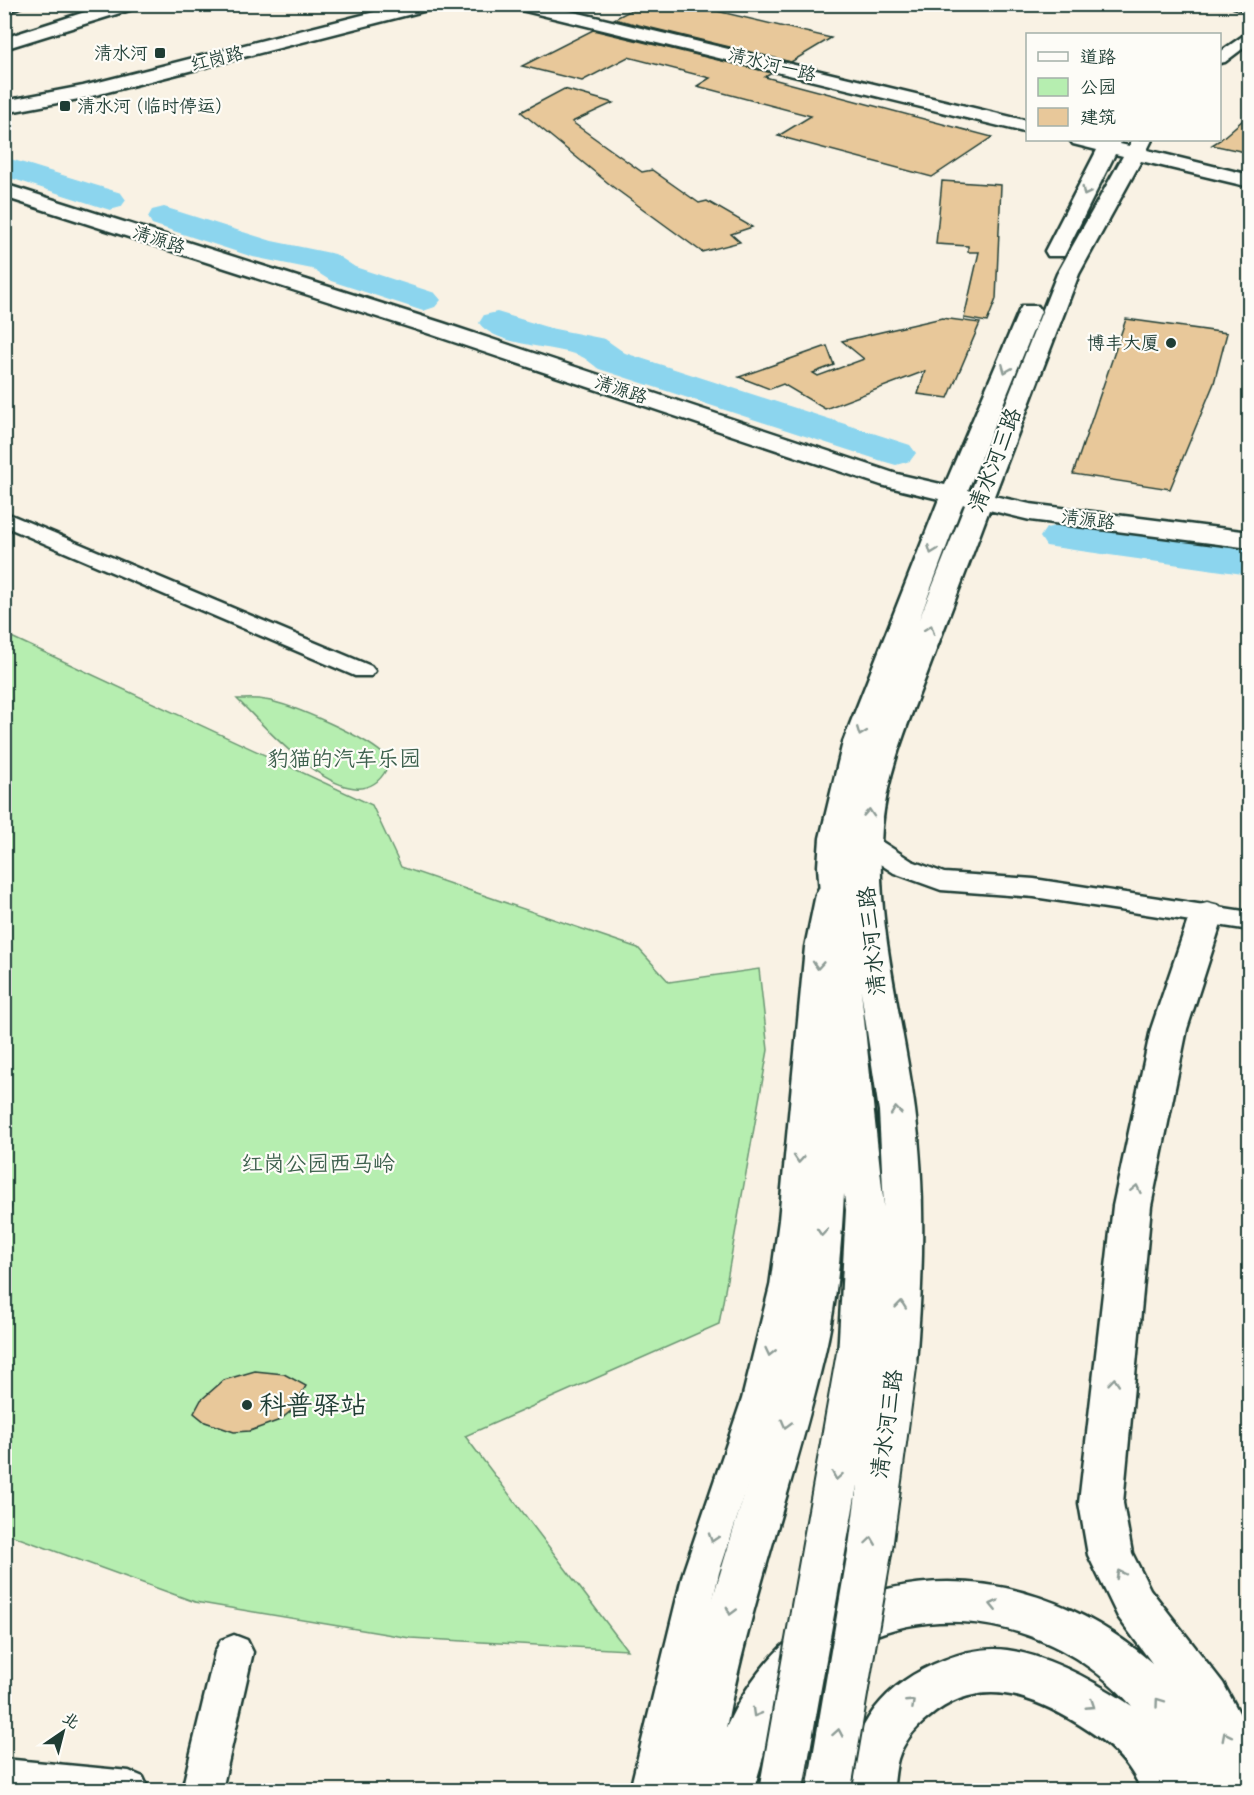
<svg xmlns="http://www.w3.org/2000/svg" width="1254" height="1795" font-family="'Comic Neue','LXGW WenKai TC',sans-serif">
<rect width="100%" height="100%" fill="#f9f2e4"/>
<filter id="ink" filterUnits="userSpaceOnUse"><feTurbulence type="fractalNoise" baseFrequency=".0167" numOctaves="2"/><feDisplacementMap in="SourceGraphic" scale="12" xChannelSelector="R" yChannelSelector="G"/><feConvolveMatrix kernelMatrix="1 2 1 2 8 2 1 2 1" color-interpolation-filters="sRGB"/></filter>
<g filter="url(#ink)">
<!-- green -->
<path fill="#b6eeb0" stroke="#6a9672" stroke-width="1.5" d="M5,634l367,171 29,62 237,81 31,34 90,-13 9,81 -49,274 -254,112 162,214 -217,-12 -215,-36 -190,-69 -1,-302 8,-25 -7,-2z
M237,699c9,0 19,-1 28,1 26,4 105,38 122,58l-1,12c-33,60 -123,-46 -149,-71z"/>
<g fill="none" stroke-linecap="round" stroke-linejoin="round">
<!-- river -->
<path fill="#8cd5ee" fill-rule="evenodd" d="M4,157l117,36 5,7 -5,7 -11,3 -106,-34z
M164,207l108,34 63,13 20,13 80,26 6,7 -6,7 -12,4 -12,-4 -80,-26 -19,-12 -59,-12 -101,-33 -4,-7 4,-7z
M497,312l53,16 55,11 20,14 285,92 6,8 -6,8 -14,4 -14,-4 -283,-92c-6,-4 -13,-11 -19,-13 -25,-10 -85,-10 -101,-33l5,-8z
M1061,525l189,24v26l-204,-29 -6,-9 6,-9z"/>
</g>
<!-- building -->
<path fill="#e8c89a" stroke="#1f3d34" stroke-width="1.5" d="M643,4h44l144,34 -40,24 -177,-43z
M593,30l179,43 -7,4 227,60 -60,40 -154,-41 33,-20 -114,-30 13,-8 -82,-21 -46,24 -60,-15z
M564,89l49,14 -41,19 70,50 10,-2 47,33 8,-2 45,26 -21,7 9,8 -38,10 -89,-65 -92,-75z
M1250,114v39l-38,-8 8,-5z
M942,181l59,4 -5,114 -9,23 -23,-4 15,-66h-11v-6l-32,-2z
M942,318l38,5 -32,75 -30,-4 7,-23 -100,38 -42,-25 -13,5 -31,-12 88,-31 7,19 -21,8 5,3 46,-17 -22,-18z
M1126,319l101,14 -13,50 -44,106 -97,-15z
M255,1371l29,3 22,12 -14,24 -12,10 -30,11 -16,1 -29,-10 -11,-9 7,-13 23,-20z"/>
<g fill="none" stroke-linecap="round" stroke-linejoin="round">
<!-- street casing -->
<g stroke="#1f3d34" stroke-width="5">
<path id="street" d="M1232,4h18v7l-16,-4z
M1250,31v12l-25,19 -5,1v-11z
M4,512l367,154 4,5 -4,5h-16l-351,-150z
M849,833l27,5 36,23 32,12 90,6 216,33v18l-216,-33 -93,-7 -47,-17 -34,-22 -20,-4 -4,-6 4,-6z
M829,885l10,3 3,6 -9,53 -22,273 -9,66 -26,113 -57,174 -49,217h-40l53,-217 59,-174 28,-113 9,-66 26,-273 11,-53 3,-6z
M234,1635l13,5 6,12 -31,138h-40l33,-138 6,-12z
M4,1759l125,12 14,6 6,13h-145z"/>
</g>
<!-- secondary casing -->
<g stroke="#1f3d34" stroke-width="5">
<path id="secondary" d="M406,4h31l-2,4 -351,90 -80,15v-12l79,-15z
M509,4h32l487,117v12l-511,-124z
M1070,140h52l-2,4 9,2 3,-6h20l-5,10 103,25v12l-109,-26 -62,113 -85,222 36,8 220,28v16l-220,-28 -41,-10c-20,54 -41,108 -61,161 -20,52 -41,101 -46,156 -8,95 21,190 33,283 11,84 8,169 1,253l-6,12 -15,5 -15,-5 -5,-11 -3,5 -14,5 -14,-5 -6,-12 8,-147 -2,-16c-3,54 -7,109 -20,163 -29,124 -74,245 -98,371 78,-178 292,-185 426,-65l-34,-46 -30,-62 -9,-52 34,-297 38,-177 39,-115 5,-8 12,-3 12,3 5,8 -37,115 -36,177 -28,297 9,50 18,36 73,94 27,50v57h-109c-11,-29 -35,-49 -61,-65 -52,-32 -102,-49 -152,-7 -13,10 -25,25 -30,41 -3,10 -3,21 -5,31h-48c7,-64 38,-107 99,-130 20,-8 41,-13 63,-10 43,6 89,32 125,56 -90,-103 -257,-120 -342,-4 -20,27 -28,57 -36,88h-88c6,-45 19,-92 31,-136 35,-130 84,-257 103,-390 6,-43 7,-87 8,-131 0,-35 -6,-94 13,-125l7,-2 -10,-140 2,-28 23,-96 96,-243 -58,-14 -454,-152 -423,-136v-13l439,139 454,151 48,11 74,-174 3,-5h16l3,5 -73,179 3,1 86,-217 66,-118 -8,-2 -51,102h-16l-3,-5 52,-101 -24,-6zM963,504l2,1 -46,115 42,-112zM861,991l18,120 5,96z"/>
</g>
<!-- highway casing -->
<g stroke="#1f3d34" stroke-width="5">
<path id="highway" d="M4,4h22l-22,10z
M110,4h28l-2,4 -132,41v-11z"/>
</g>
<!-- street -->
<use href="#street" fill="#fdfcf7" fill-rule="evenodd"/>
<!-- secondary -->
<use href="#secondary" fill="#fdfcf7" fill-rule="evenodd"/>
<!-- highway -->
<use href="#highway" fill="#fdfcf7" fill-rule="evenodd"/>
<!-- secondary-bridge casing -->
<g stroke="#1f3d34" stroke-width="47" stroke-linecap="butt">
<path id="secondary-bridge" d="M781,1790l77,-433
M829,1790l42,-246 24,-181"/>
</g>
<!-- secondary-bridge -->
<use href="#secondary-bridge" stroke="#fdfcf7" stroke-width="43"/>
</g>
<!-- one-way arrows -->
<defs><path id="oneway-chevron" d="M-2-3.5L2.5 0L-2 3.5" fill="none" stroke-width="1.6" stroke-linecap="round" stroke-linejoin="round" transform="scale(1.5)"/></defs>
<g stroke="#8e9c96">
<use href="#oneway-chevron" transform="translate(1086 192) rotate(117)"/>
<use href="#oneway-chevron" transform="translate(1006 369) rotate(112)"/>
<use href="#oneway-chevron" transform="translate(932 550) rotate(111)"/>
<use href="#oneway-chevron" transform="translate(930 629) rotate(-69)"/>
<use href="#oneway-chevron" transform="translate(861 732) rotate(111)"/>
<use href="#oneway-chevron" transform="translate(869 813) rotate(-86)"/>
<use href="#oneway-chevron" transform="translate(818 965) rotate(94)"/>
<use href="#oneway-chevron" transform="translate(896 1111) rotate(-96)"/>
<use href="#oneway-chevron" transform="translate(799 1159) rotate(94)"/>
<use href="#oneway-chevron" transform="translate(1136 1189) rotate(-78)"/>
<use href="#oneway-chevron" transform="translate(822 1232) rotate(94)"/>
<use href="#oneway-chevron" transform="translate(901 1305) rotate(-84)"/>
<use href="#oneway-chevron" transform="translate(770 1352) rotate(103)"/>
<use href="#oneway-chevron" transform="translate(1114 1382) rotate(-84)"/>
<use href="#oneway-chevron" transform="translate(786 1424) rotate(105)"/>
<use href="#oneway-chevron" transform="translate(837 1476) rotate(100)"/>
<use href="#oneway-chevron" transform="translate(713 1538) rotate(108)"/>
<use href="#oneway-chevron" transform="translate(871 1541) rotate(-82)"/>
<use href="#oneway-chevron" transform="translate(1120 1574) rotate(-117)"/>
<use href="#oneway-chevron" transform="translate(994 1605) rotate(-167)"/>
<use href="#oneway-chevron" transform="translate(731 1611) rotate(105)"/>
<use href="#oneway-chevron" transform="translate(1159 1702) rotate(-126)"/>
<use href="#oneway-chevron" transform="translate(911 1703) rotate(-43)"/>
<use href="#oneway-chevron" transform="translate(1091 1705) rotate(33)"/>
<use href="#oneway-chevron" transform="translate(756 1713) rotate(120)"/>
<use href="#oneway-chevron" transform="translate(838 1733) rotate(-80)"/>
<use href="#oneway-chevron" transform="translate(1226 1736) rotate(-117)"/>
</g>
</g>
<!-- markers -->
<g fill="#1f3d34" stroke="#fdfcf7" stroke-width="2">
<rect x="154" y="47" width="12" height="12" rx="3"/>
<rect x="59" y="100" width="12" height="12" rx="3"/>
<circle cx="1171" cy="343" r="6"/>
<circle cx="247" cy="1405" r="6"/>
</g>
<g text-anchor="middle" dominant-baseline="central" stroke-width="4.5" stroke-linejoin="round" paint-order="stroke">
<!-- far-poi labels -->
<g font-size="18" fill="#1f3d34" stroke="#fdfcf7" text-anchor="end">
<text x="148" y="53">清水河</text>
<text x="77" y="106" text-anchor="start">清水河 (临时停运)</text>
<text x="1159" y="343">博丰大厦</text>
</g>
<!-- far-street labels -->
<g font-size="18" fill="#1f3d34" stroke="#fdfcf7">
<text transform="translate(217 59) rotate(-14)">红岗路</text>
<text transform="translate(772 65) rotate(14)">清水河一路</text>
<text transform="translate(159 240) rotate(18)">清源路</text>
<text transform="translate(621 390) rotate(18)">清源路</text>
<text transform="translate(1088 520) rotate(7)">清源路</text>
</g>
<!-- street labels -->
<g font-size="22" fill="#1f3d34" stroke="#fdfcf7">
<text transform="translate(995 460) rotate(-69)">清水河三路</text>
<text transform="translate(872 941) rotate(-96)">清水河三路</text>
<text transform="translate(887 1424) rotate(-82)">清水河三路</text>
</g>
<!-- park labels -->
<g font-size="22" fill="#3d604d" stroke="#fdfcf7">
<text x="344" y="759">豹猫的汽车乐园</text>
<text x="318" y="1164">红岗公园西马岭</text>
</g>
<!-- near-poi labels -->
<g font-size="27" fill="#1f3d34" stroke="#fdfcf7" text-anchor="start">
<text x="259" y="1405">科普驿站</text>
</g>
</g>
<!-- margin -->
<rect width="1254" height="1795" fill="none" stroke="#fdfcf7" stroke-width="24"/>
<rect x="12" y="12" width="1230" height="1771" fill="none" stroke="#1f3d34" stroke-width="2" filter="url(#ink)"/>
<!-- legend -->
<rect x="1026" y="33" width="195" height="108" fill="#fdfcf7" stroke="#a4b0a9" stroke-width="1.5"/>
<rect x="1038" y="52" width="30" height="9" fill="#fdfcf7" stroke="#a4b0a9" stroke-width="1.5"/>
<text x="1080" y="63" font-size="18" fill="#1f3d34">道路</text>
<rect x="1038" y="78" width="30" height="18" fill="#b6eeb0" stroke="#a4b0a9" stroke-width="1.5"/>
<text x="1080" y="93" font-size="18" fill="#1f3d34">公园</text>
<rect x="1038" y="108" width="30" height="18" fill="#e8c89a" stroke="#a4b0a9" stroke-width="1.5"/>
<text x="1080" y="123" font-size="18" fill="#1f3d34">建筑</text>
<!-- north arrow -->
<g transform="translate(63 1732) rotate(35)" stroke="#fdfcf7" stroke-width="4.5" paint-order="stroke">
<path d="M0-4.5L10 22L0 15L-10 22Z" fill="#1f3d34"/>
<text y="-9" font-size="16" font-weight="bold" text-anchor="middle" fill="#1f3d34">北</text>
</g>
</svg>
